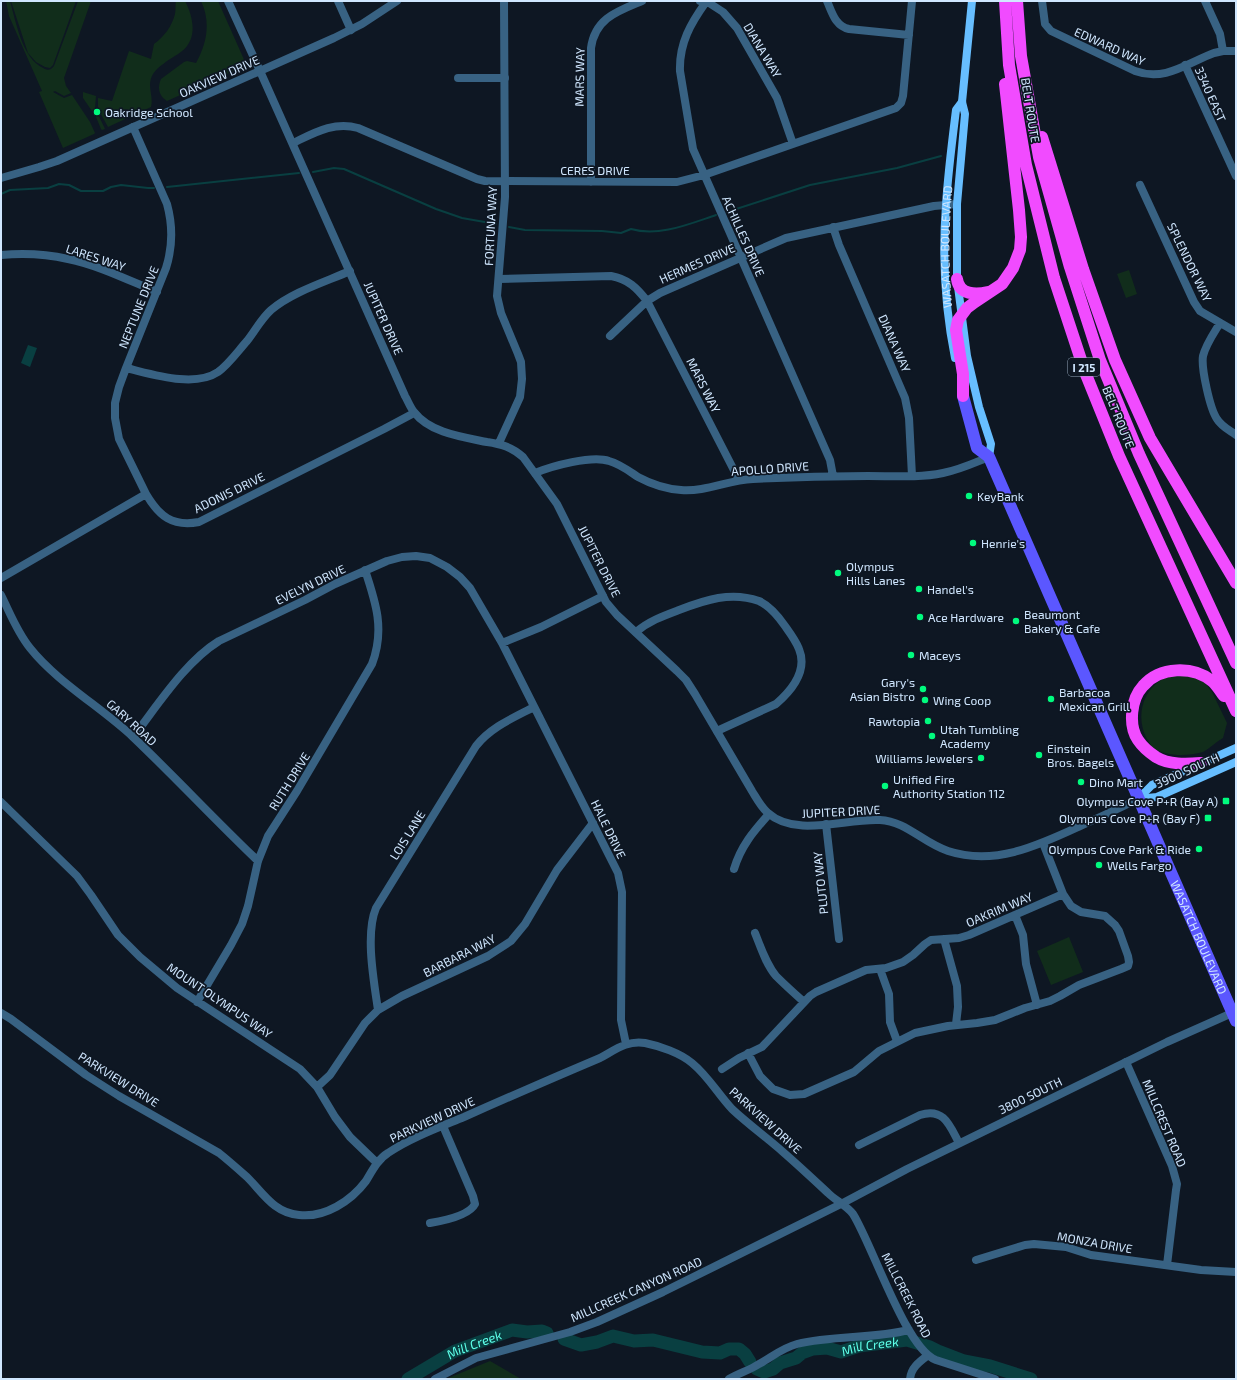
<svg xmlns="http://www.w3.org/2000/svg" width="1237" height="1380" font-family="'Exo 2',sans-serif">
<rect width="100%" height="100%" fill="#0e1723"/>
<!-- green -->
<path fill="#112d1b" d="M6,1h4c6,21 12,57 33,67 5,3 8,2 11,-2l24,-65h13l-27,77 2,8 5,7 -7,3 -9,-5 -2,1 11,6 8,-3 18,27 5,11 -1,1 -31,14 -24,-56 3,-1 -33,-75z
M11,1h65l-23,64 -3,3 -5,-1 -9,-5 -8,-9z
M176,1h9c7,13 12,32 2,45 -4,6 -14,11 -20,15 -5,4 -10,7 -14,13 -7,12 1,21 -2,33l-43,20 -10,-18v-11l14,3 17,-50 22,8 3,-15c10,-7 18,-18 21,-30 1,-4 0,-9 1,-13z
M201,1h17l28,63 -1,2 -78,35c-8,-5 -10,-13 -6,-22l23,-17 3,-1 9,2c11,-20 15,-41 5,-62z
M83,92l13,4 -1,12 10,21 -3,1 -1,-1 -5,-12 -13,-19z
M1129,270l8,24 -11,4 -9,-24z
M1179,675l14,2 12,6 7,9 15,31 -4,15c-7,4 -13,10 -20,14 -7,2 -15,3 -22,3 -9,0 -22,-2 -29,-8 -2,-2 -3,-6 -5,-8 -11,-20 -6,-46 14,-59 5,-3 12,-4 18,-5z
M1069,937l14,35 -32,13 -14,-34z
M490,1361l31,18h-75z"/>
<!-- water -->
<path fill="#093f41" d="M28,345l9,3 -7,19 -9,-4z"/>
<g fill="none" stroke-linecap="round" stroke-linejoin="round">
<!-- stream -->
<path stroke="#093f41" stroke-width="2" d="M313,172l21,-4 10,1 92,40 26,9 34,6
M167,187l132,-14
M1,194l9,-4 38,-2 11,-4 10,1 12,6h22l8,-4 10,-2 27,3h6
M727,212l83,-27 87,-17 44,-12
M509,227l16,3 77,1 19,2 10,-4c28,8 58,-5 85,-14"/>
<!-- river -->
<g stroke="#093f41" stroke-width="13">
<path d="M564,1339l17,6 16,-3 16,-6 21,5 19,-1 49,12 18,1 9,-4h10l6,5 5,8"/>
<path id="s1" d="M757,1369l7,3 9,-3 7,-6 16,-5 6,-5 11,-4 14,-1 14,4 18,-6 48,-6 23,7 8,4 26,10 26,5 41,13"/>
<path id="s2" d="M408,1379l47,-28 57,-21 15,2 15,-1 5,2"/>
</g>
<!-- minor -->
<path stroke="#386283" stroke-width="8" d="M228,1l32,70
M338,1l13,29
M700,1l6,1c-15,21 -27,41 -26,69l13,78 137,311 3,16
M706,1l17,11 14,16 40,70 16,46
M827,1c5,11 8,25 22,28l60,6
M1042,1l3,23 6,7 84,40c30,11 52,-8 79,-18l9,-2h13
M1205,1l15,33 3,17
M1185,65l51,111
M458,78h47
M133,127l34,77c6,22 6,42 -1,64l-40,100 -7,19 -4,16v15l4,21 27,55
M293,143c21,-10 41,-22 65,-15l119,51 8,2 192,1 27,-7 192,-67 5,-5 2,-7 9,-95
M591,182v-134c4,-30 27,-37 51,-47
M1140,185l54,117 6,9 36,21
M833,227l6,18 66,153 4,20 3,58
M1,255c22,-2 45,-1 67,4 30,6 60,21 89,33
M499,279l112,-3c17,3 26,12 36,25l13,-8 126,-55 148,-32 23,-2
M1220,323c-6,10 -14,21 -17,33 -2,12 7,53 14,63 4,7 12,11 19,16
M610,336l37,-35 92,179
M126,368c26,6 68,20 92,4 11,-8 20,-21 29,-31 8,-10 14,-22 24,-31 21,-18 54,-28 79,-39
M535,473c17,-7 57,-18 74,-12 11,3 20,10 29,16 13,7 28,12 43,13 25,2 47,-10 72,-11 38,-2 76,-3 115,-3 25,0 51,2 75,-3 16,-3 31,-10 46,-16
M1,578l145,-84c13,22 26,33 53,28l185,-93 30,-16
M1,595c9,18 16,37 29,53 27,34 71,59 103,89 43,41 83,84 125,124
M636,632c13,-11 27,-16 43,-22 26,-10 52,-19 80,-9 11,5 19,15 26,25 5,7 11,15 14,23 9,22 -8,42 -23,55l-59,27
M502,643l39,-16 62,-31
M133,737c25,-32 52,-75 86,-96l86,-41 30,-16 52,-23 15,-4 14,-1 14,2 17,9 13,10 10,11 32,55 116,230 4,19 -1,128 5,24
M1,802l76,74 14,19 27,40 22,22 37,31 123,81 17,18 18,30 15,20 27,26
M826,824l13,115
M734,869c7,-23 19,-37 35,-55
M1015,915l8,20 3,29 11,41
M755,933c6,15 11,31 21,43 9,9 19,18 28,26
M944,939l13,47 1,21 -2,17
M880,969l9,25 1,28 7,19
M197,1002l34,-57 11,-21 6,-18 10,-45 10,-25 29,-45 75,-127c13,-34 4,-61 -7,-94
M378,1010c-4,-28 -13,-76 -2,-102l100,-162c15,-19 37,-28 58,-39
M1,1013l10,6 75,56 33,21 100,57c10,8 19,16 28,24 16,16 27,36 52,38 26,3 52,-14 67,-34 6,-10 12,-22 22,-28 22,-15 52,-26 76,-36 45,-20 91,-40 136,-59 15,-8 27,-18 45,-15 15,3 35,10 47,20 16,13 26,31 40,46 16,15 34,28 51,43 15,13 30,27 45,41 7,7 19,13 25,21 19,30 53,135 83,146l59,19
M748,1053l12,23 13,13 17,6 14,-1 50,-22 25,-21 36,-18 33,-7 29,-3 18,-3 30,-12 25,-7 10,-5 19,-11 42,-16 7,-3 1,-4 -1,-6 -9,-25 -4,-6 -10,-9 -24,-4 -10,-6 -8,-12 -20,-51
M1126,1062l46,104 5,18 -1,6 -9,75
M722,1069l17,-11 23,-11 48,-51 6,-4 50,-22 20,-2 17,-6 10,-7 12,-11 6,-4 28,-2 10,-3 94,-41
M317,1087l13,-12 35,-52 13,-13 24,-14 86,-40 23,-15 14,-17 32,-54 36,-47
M859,1145l61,-30c24,-8 30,11 39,28
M430,1223c12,-2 39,-7 45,-19l-2,-8 -30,-70
M976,1260l49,-15 9,-1 32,3 25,8 110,15 35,2
M729,1379c10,-6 21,-9 30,-15 13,-7 23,-16 38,-20 37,-9 75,-5 112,-14
M910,1379c1,-11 9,-17 17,-23"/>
<!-- tertiary -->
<path stroke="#386283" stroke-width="8" d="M260,71l145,325c3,5 5,11 9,16 16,21 48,25 73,30 14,2 25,5 36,15l34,47 49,98 11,13 60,56 9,9 9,14 57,97c5,8 9,16 16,22 28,25 78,5 112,7 26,1 43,23 68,31 46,15 89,-5 130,-24 20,-9 40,-18 60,-28
M1,178l38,-11 18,-6 277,-123 28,-14 35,-23
M499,443l21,-46 2,-18 -1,-17 -3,-8 -17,-41 -4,-17 8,-99 -1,-196
M435,1379l41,-21 94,-26 27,-10 66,-30 178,-88 66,-35 260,-127 65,-29"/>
<!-- secondary -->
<g stroke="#67beff" stroke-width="8">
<path d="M972,1l-10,101 3,12 -8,90v75l10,77 12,51 12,37 -2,13"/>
<path id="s3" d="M955,358c-10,-50 -13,-102 -9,-153 2,-32 6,-63 10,-95l6,-8"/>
<path d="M1138,799l14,-14 84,-37"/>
<path d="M1138,799l19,-2 79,-35"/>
</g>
<!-- primary -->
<path stroke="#5b57ff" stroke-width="12" id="s4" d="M963,396l14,52 12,9 247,564"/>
<!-- motorway -->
<path stroke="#f14bff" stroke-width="12" d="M1005,1l4,64 17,100 28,113 31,94 34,84 117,255
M1017,1l4,55 18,101 31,110 30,93 39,94 97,209
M1042,137l41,132 32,91 35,78 86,145
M957,279c2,16 19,16 31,13
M963,396v-22l-7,-44 2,-10 9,-12 8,-6 27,-18 11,-16 7,-18 1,-13 -2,-27 -14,-126
M1201,763c-15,1 -32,2 -45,-6 -6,-4 -14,-11 -18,-17 -10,-15 -7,-41 5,-54 17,-20 50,-20 69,-5 5,4 8,10 12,15"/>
</g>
<!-- markers -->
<g fill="#00fb7e" stroke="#0e1723" stroke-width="1.5">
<circle cx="97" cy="112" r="4"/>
<circle cx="969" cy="496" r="4"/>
<circle cx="973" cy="543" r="4"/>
<circle cx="838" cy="573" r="4"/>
<circle cx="919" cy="589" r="4"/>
<circle cx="920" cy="617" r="4"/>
<circle cx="1016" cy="621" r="4"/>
<circle cx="911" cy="655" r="4"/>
<circle cx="923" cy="689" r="4"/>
<circle cx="1051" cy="699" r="4"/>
<circle cx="925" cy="700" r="4"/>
<circle cx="928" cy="721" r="4"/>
<circle cx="932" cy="736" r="4"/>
<circle cx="1039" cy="755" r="4"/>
<circle cx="981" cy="758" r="4"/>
<circle cx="1081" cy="782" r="4"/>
<circle cx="885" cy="786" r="4"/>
<rect x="1222" y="797" width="8" height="8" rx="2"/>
<rect x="1204" y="814" width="8" height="8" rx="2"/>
<circle cx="1199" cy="849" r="4"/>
<circle cx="1099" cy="865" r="4"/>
</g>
<g text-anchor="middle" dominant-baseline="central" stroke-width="3.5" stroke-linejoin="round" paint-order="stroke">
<!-- shield labels -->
<rect fill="#0e1723" stroke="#96a9bd" stroke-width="1" x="1068" y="358" width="32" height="18" rx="3"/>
<g font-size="11" font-weight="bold" fill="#d0e7ff">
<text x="1084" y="367">I 215</text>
</g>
<!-- street labels -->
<g font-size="12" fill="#d0e7ff" stroke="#0e1723">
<text transform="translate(1110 46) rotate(24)">EDWARD WAY</text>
<text transform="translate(763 50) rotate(59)">DIANA WAY</text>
<text transform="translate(219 76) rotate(-24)">OAKVIEW DRIVE</text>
<text transform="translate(579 77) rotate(-89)">MARS WAY</text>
<text transform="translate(1211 94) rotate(66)">3340 EAST</text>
<text transform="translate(1031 110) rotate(81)">BELT ROUTE</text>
<text x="595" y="170">CERES DRIVE</text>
<text transform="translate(490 226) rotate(-87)">FORTUNA WAY</text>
<text transform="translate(744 236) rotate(66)">ACHILLES DRIVE</text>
<text stroke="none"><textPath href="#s3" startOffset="112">WASATCH BOULEVARD</textPath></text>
<text transform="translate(96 257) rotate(18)">LARES WAY</text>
<text transform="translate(1190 262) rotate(64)">SPLENDOR WAY</text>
<text transform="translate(697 263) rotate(-24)">HERMES DRIVE</text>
<text transform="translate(138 307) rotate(-68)">NEPTUNE DRIVE</text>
<text transform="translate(384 318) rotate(66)">JUPITER DRIVE</text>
<text transform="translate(895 343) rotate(66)">DIANA WAY</text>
<text transform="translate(704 385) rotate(63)">MARS WAY</text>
<text transform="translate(1119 417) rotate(68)">BELT ROUTE</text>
<text transform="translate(770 468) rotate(-4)">APOLLO DRIVE</text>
<text transform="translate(229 492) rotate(-26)">ADONIS DRIVE</text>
<text transform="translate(600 561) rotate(63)">JUPITER DRIVE</text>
<text transform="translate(310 584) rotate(-26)">EVELYN DRIVE</text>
<text transform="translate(132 722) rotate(42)">GARY ROAD</text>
<text transform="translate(1187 770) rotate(-24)">3900 SOUTH</text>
<text transform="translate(289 781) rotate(-58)">RUTH DRIVE</text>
<text transform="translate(841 811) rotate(-3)">JUPITER DRIVE</text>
<text transform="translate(609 829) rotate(64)">HALE DRIVE</text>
<text transform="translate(407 835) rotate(-58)">LOIS LANE</text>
<text transform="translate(820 883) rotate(-96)">PLUTO WAY</text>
<text transform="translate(999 909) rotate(-23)">OAKRIM WAY</text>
<text stroke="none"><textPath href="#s4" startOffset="593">WASATCH BOULEVARD</textPath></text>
<text transform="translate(459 955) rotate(-27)">BARBARA WAY</text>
<text transform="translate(220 1000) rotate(34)">MOUNT OLYMPUS WAY</text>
<text transform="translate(119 1079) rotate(32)">PARKVIEW DRIVE</text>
<text transform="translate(1030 1095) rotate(-26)">3800 SOUTH</text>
<text transform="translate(432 1119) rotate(-25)">PARKVIEW DRIVE</text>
<text transform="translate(766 1120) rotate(42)">PARKVIEW DRIVE</text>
<text transform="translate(1165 1123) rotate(67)">MILLCREST ROAD</text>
<text transform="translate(1095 1242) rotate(10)">MONZA DRIVE</text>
<text transform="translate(636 1289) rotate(-24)">MILLCREEK CANYON ROAD</text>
<text transform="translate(907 1295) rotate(63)">MILLCREEK ROAD</text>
</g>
<!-- poi labels -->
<g font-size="12" fill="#d0e7ff" stroke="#0e1723" text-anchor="start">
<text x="105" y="112">Oakridge School</text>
<text x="977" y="496">KeyBank</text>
<text x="981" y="543">Henrie's</text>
<text x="846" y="566">Olympus<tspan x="846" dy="14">Hills Lanes</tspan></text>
<text x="927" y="589">Handel's</text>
<text x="1024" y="614">Beaumont<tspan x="1024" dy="14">Bakery &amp; Cafe</tspan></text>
<text x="928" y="617">Ace Hardware</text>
<text x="919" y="655">Maceys</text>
<text x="915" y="682" text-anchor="end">Gary's<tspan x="915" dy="14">Asian Bistro</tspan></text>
<text x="1059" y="692">Barbacoa<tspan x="1059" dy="14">Mexican Grill</tspan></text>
<text x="933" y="700">Wing Coop</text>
<text x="920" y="721" text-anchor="end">Rawtopia</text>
<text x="940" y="729">Utah Tumbling<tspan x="940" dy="14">Academy</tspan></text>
<text x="1047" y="748">Einstein<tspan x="1047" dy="14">Bros. Bagels</tspan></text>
<text x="973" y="758" text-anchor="end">Williams Jewelers</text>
<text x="893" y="779">Unified Fire<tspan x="893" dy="14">Authority Station 112</tspan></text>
<text x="1089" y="782">Dino Mart</text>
<text x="1218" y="801" text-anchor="end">Olympus Cove P+R (Bay A)</text>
<text x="1200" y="818" text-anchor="end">Olympus Cove P+R (Bay F)</text>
<text x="1191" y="849" text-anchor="end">Olympus Cove Park &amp; Ride</text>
<text x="1107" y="865">Wells Fargo</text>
</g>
<!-- water labels -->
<g font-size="13" font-style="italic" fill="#5effe9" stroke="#0e1723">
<text stroke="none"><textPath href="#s2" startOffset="75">Mill Creek</textPath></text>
<text stroke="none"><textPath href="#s1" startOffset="121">Mill Creek</textPath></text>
</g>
</g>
<!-- border -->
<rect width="1237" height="1380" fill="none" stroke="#d0e7ff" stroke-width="4"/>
</svg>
